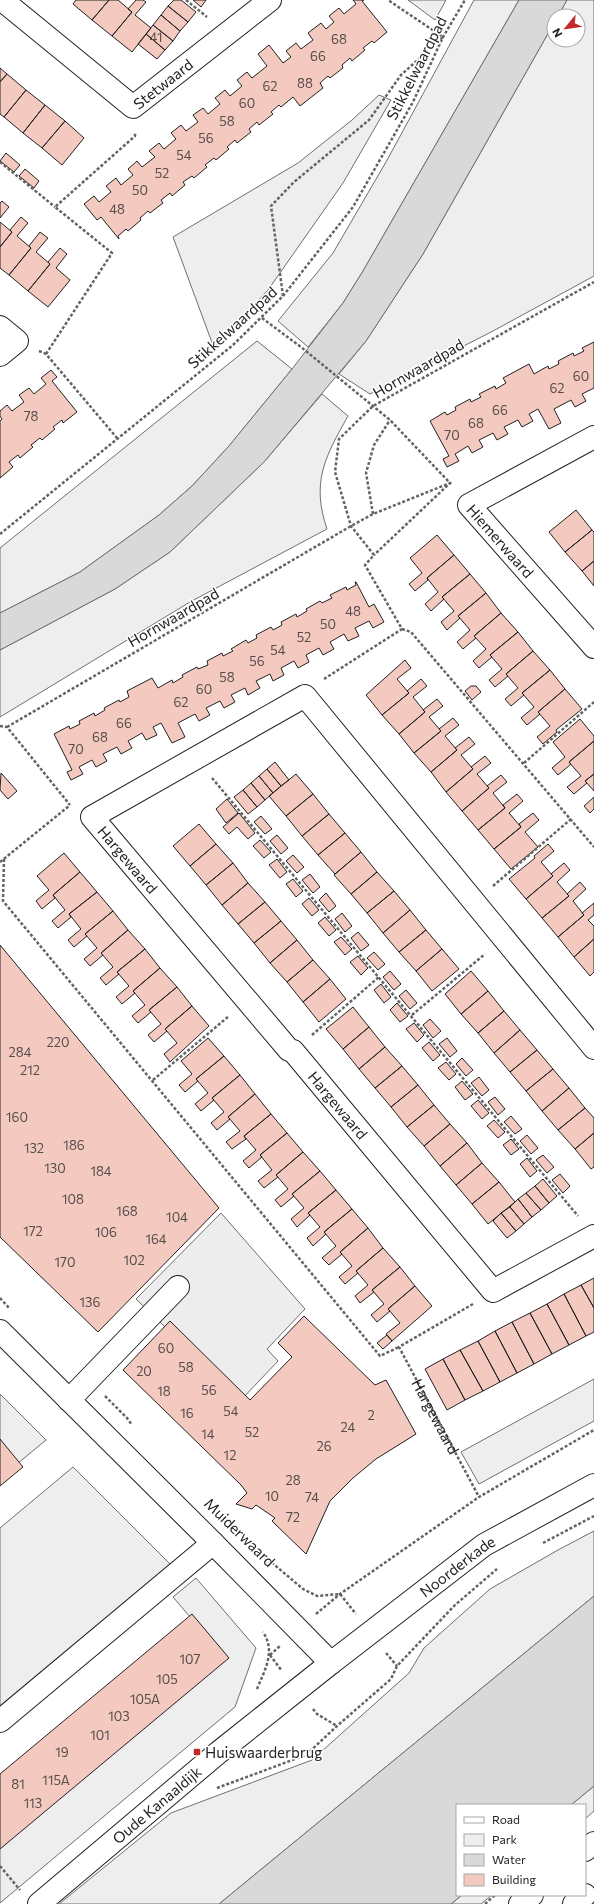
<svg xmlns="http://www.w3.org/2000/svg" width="594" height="1904" font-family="Commissioner,sans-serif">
<rect width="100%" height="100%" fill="#fff"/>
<!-- green -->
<path fill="#eee" stroke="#6f6f6f" d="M408,0h38l-11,20z
M474,0h45l-156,271 -20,32 -35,44 -30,-26 55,-68 53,-91z
M567,0h27v276l-101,55 -123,63 -31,-20 27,-33 57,-87 131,-231v17h24v-24h-20z
M379,95l12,5 -48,83 -75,107 -54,58 -41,-111 125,-74 54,-43z
M257,341l35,28 -63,77 -37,40 -33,29 -79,57 -80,41v-65z
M322,394l26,22c-23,41 -37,66 -21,113l-137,73 -190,115v-67l115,-61 55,-37 94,-90z
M594,1379v42l-115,63 -18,-32z
M0,1394l46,46 -29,24 -17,-21z
M73,1467l100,100 -173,142v-181z
M594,1531v65l-375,308h-160l112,-91 141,-53 97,-87 15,-25 66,-59 68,-39z
M196,1578l60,70 -21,59 -235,196v-55l226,-189 -53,-62z
M594,1786v25l-9,8v-14h-14z
M462,1895h30l-11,9h-30z"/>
<!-- parking -->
<path fill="#ededed" stroke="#6f6f6f" d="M221,1213l84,96 -38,40 11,12 -37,39 -105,-101z"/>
<!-- water -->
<path fill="#d9d9d9" stroke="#6f6f6f" d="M519,0h48l-9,16h-4v7l-131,231 -57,87 -102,121 -94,90 -55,37 -115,61v-37l80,-41 79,-57 33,-29 37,-40 63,-77 51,-66 20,-32z
M594,1596v190l-23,19h-114v90h5l-11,9h-232z"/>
<!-- building -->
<path fill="#f3c9c0" stroke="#222" d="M76,0h33l-17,20 -19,-16z
M109,0h9l14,12 -20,24 -20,-16z
M136,0h7l3,2 -11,13 16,13 -19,24 -20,-16 20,-24 -4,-3z
M174,0h7l15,12 -8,10 -20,-16z
M193,0h13l-5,7z
M353,0h11l-2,1 25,31 -13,11 -2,-2 -9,7 2,2 -13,11 -2,-3 -8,7 1,3 -13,10 -2,-2 -8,7 3,5 -23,18 -7,-9 -12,10 -2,-2 -8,7 2,2 -14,11 -2,-3 -8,7 2,3 -14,11 -2,-3 -8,7 2,2 -13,11 -2,-2 -9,7 2,2 -13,11 -2,-2 -9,6 2,3 -13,11 -2,-3 -9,7 2,3 -13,10 -2,-2 -8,7 1,2 -13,11 -2,-2 -8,7 1,3 -18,-22 -4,3 -13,-16 10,-8 5,6 12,-10 -5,-6 10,-8 5,7 12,-10 -5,-6 9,-8 5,6 13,-10 -6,-6 10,-8 5,6 12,-10 -5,-6 10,-8 5,6 12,-9 -5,-7 10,-7 5,6 12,-10 -5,-6 10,-8 5,6 12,-10 -5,-6 10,-8 5,6 15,-12 -9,-12 11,-9 14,18 8,-6 -5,-6 10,-8 5,6 12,-9 -5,-7 13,-10 5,6 8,-7 -5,-6 10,-8 5,6 12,-10z
M168,6l20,16 -8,9 -19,-16z
M161,15l19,16 -7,10 -20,-16z
M153,25l20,16 -8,9 -19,-16z
M146,34l19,16 -8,9 -19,-15z
M0,68l7,6 -7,8z
M7,74l19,16 -22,27 -4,-3v-32z
M26,90l19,15 -22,28 -19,-16z
M45,105l20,16 -23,27 -19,-15z
M65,121l19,17 -22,27 -20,-17z
M6,153l14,12 -6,7 -14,-11z
M25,169l14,12 -5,7 -15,-12z
M2,201l7,6 -9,11v-15z
M21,217l7,6 -11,13 14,12 -22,27 -9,-7v-21l12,-15 -2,-2z
M0,222l12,10 -12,15z
M40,232l8,6 -12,14 14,12 -22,27 -19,-16 22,-27 -2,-2z
M60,248l7,6 -11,14 14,12 -22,27 -20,-16 22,-27 -2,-2z
M594,342v46l-12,6 4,7 -11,6 -4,-7 -17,9 7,14 -12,6 -11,-20 -9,5 4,7 -11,6 -4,-7 -14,7 4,7 -11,6 -4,-7 -14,7 4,7 -11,6 -4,-7 -13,8 4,7 -12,6 -4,-8 6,-3 -19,-35 15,-9 2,3 9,-5 -1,-3 15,-8 1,3 10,-5 -2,-3 16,-8 1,3 10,-6 -3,-5 26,-14 5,10 14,-8 1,3 10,-5 -1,-3 15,-8 1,3 10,-5 -2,-3z
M51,370l6,7 -5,4 25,31 -14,11 -1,-3 -9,7 2,2 -13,11 -2,-2 -9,7 2,2 -13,11 -2,-3 -9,7 4,5 -13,11v-57l2,-2 -2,-3v-5l7,-6 5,6 12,-9 -5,-7 10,-7 5,6 12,-10 -5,-6z
M576,510l16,20 -27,22 -16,-20z
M592,530l2,2v29l-12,10 -17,-19z
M437,535l17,20 -27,23 1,2 -13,11 -6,-7 13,-11 -12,-15z
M454,555l16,19 -28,23 2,2 -13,12 -6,-7 13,-12 -11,-14z
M594,561v25l-12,-15z
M470,574l16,19 -28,23 2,2 -13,12 -6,-8 13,-11 -12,-14z
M355,582h1l13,25 5,-3 10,18 -11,6 -4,-7 -14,7 4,8 -11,5 -4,-7 -14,8 4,7 -11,6 -4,-7 -13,7 3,7 -11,6 -4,-7 -13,7 3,7 -11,6 -3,-7 -14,7 4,7 -12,7 -3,-7 -14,7 4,7 -11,6 -4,-7 -14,7 4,7 -11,6 -4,-7 -17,9 7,14 -13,6 -11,-20 -8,4 4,8 -11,5 -4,-7 -14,8 4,7 -11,6 -4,-7 -14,7 4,7 -11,6 -4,-7 -13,7 4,7 -12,6 -4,-8 5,-2 -18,-36 15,-8 1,3 10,-5 -1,-3 15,-8 1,3 10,-6 -1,-2 15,-8 1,2 9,-5 -2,-6 25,-13 6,10 14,-8 1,3 10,-6 -1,-2 15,-8 1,2 10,-4 -1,-4 15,-8 1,3 10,-5 -2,-2 15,-9 2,3 9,-5 -1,-3 15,-8 2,3 9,-5 -1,-3 15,-8 1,3 10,-6 -1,-2 14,-8 2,2 10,-5 -2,-3 16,-8 1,3 9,-5z
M486,593l15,20 -27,23 2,2 -13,11 -6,-7 13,-12 -12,-14z
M501,613l17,19 -28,23 2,2 -13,11 -6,-7 13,-12 -12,-13z
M518,632l15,19 -27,23 2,2 -13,11 -6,-7 13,-11 -12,-14z
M533,651l17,19 -28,23 2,2 -13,11 -6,-7 13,-11 -12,-14z
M405,660l6,8 -14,11 12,14 -27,22 -16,-20z
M550,670l15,19 -27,23 2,2 -13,11 -6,-7 13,-11 -12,-14z
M421,679l6,7 -14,11 12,15 -26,22 -17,-19 27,-22 -2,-2z
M471,686h5l5,6 -9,8 -7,-9z
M565,689l17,20 -26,21 1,2 -14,12 -6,-7 13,-11 -12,-14z
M437,699l6,7 -14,11 12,14 -27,22 -15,-19 26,-22 -2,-2z
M453,718l6,7 -14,11 12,14 -26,22 -17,-19 27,-22 -2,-2z
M580,719l14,17v5l-25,21 2,2 -13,11 -6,-7 13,-11 -12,-15z
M469,737l6,7 -14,11 12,14 -27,23 -15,-20 26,-22 -2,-2z
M594,741v33l-9,7 2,2 -13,11 -7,-7 14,-11 -12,-14z
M485,756l6,7 -14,11 12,14 -27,23 -16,-19 27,-23 -2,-2z
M275,762l14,18 -8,6 -14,-17z
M267,769l14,17 -8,7 -14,-17z
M1,773l16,18 -9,8 -8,-9z
M296,774l17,20 -27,22 -17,-20z
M594,774v17l-9,-10z
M501,775l6,7 -14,11 12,15 -27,22 -16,-19 27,-23 -2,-2z
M259,776l14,17 -8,7 -14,-17z
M251,783l14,17 -8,7 -14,-17z
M243,790l14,17 -9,7 -14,-17z
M313,794l16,20 -27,22 -16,-20z
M517,794l6,7 -14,12 12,14 -27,22 -16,-19 27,-22 -2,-3z
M594,797v12l-4,4 -6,-7z
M227,799l11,14 -12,10 -10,-14z
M239,813l16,20 -7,6 -11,-12 -8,7 -6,-7z
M533,813l6,7 -14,12 13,15 -27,22 -17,-20 27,-22 -2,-3z
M329,814l16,19 -27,22 -16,-19z
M261,816l11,13 -7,5 -11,-12z
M199,824l17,20 -26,22 -17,-20z
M345,833l16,19 -26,22 -17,-19z
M277,835l11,13 -7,6 -11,-13z
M260,840l11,12 -7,6 -11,-12z
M216,844l17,19 -27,22 -16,-19z
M548,844l6,7 -13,11 12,14 -27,23 -17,-20 26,-21 -1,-2z
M361,852l16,20 -26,22 -17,-19z
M64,853l16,19 -27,23 2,3 -13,11 -6,-8 13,-11 -12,-14z
M293,855l11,12 -7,6 -11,-12z
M277,859l10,13 -7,6 -11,-13z
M233,863l15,20 -26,22 -16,-20z
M564,863l6,7 -13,12 12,14 -27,22 -16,-19 27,-23 -2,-2z
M80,872l17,20 -28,22 2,3 -13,11 -6,-7 13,-11 -12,-15z
M377,872l17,19 -27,22 -16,-19z
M310,874l10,13 -7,6 -11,-13z
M293,879l10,12 -7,6 -10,-13z
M580,882l6,7 -13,12 11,14 -26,22 -16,-19 27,-22 -2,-2z
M248,883l17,19 -27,22 -16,-19z
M394,891l16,19 -27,23 -16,-20z
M97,892l16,19 -28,23 2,2 -13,11 -6,-7 13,-11 -12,-15z
M326,893l10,13 -7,6 -10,-12z
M309,898l10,12 -7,6 -10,-12z
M265,902l16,19 -27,22 -16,-19z
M594,903v12l-6,5 6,6v13l-20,18 -16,-20 26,-22 -2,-2z
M410,910l16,20 -27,22 -16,-19z
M113,911l15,19 -27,23 2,2 -13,11 -6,-7 13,-11 -12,-14z
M342,913l10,13 -7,6 -10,-13z
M325,917l11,13 -7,6 -11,-13z
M281,921l16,19 -27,23 -16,-20z
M128,930l17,19 -28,23 2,2 -13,11 -6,-7 13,-11 -12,-14z
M426,930l16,19 -26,22 -17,-19z
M358,932l11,13 -8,6 -10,-13z
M341,937l11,12 -7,6 -11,-13z
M594,939v33l-4,4 -16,-19z
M297,940l16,20 -26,22 -17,-19z
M0,945l219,263 -121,124 -98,-95z
M145,949l15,19 -27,23 2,2 -13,11 -6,-7 13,-11 -12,-14z
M442,949l17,20 -27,22 -16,-20z
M374,952l11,12 -7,6 -11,-12z
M358,956l10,12 -7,7 -11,-13z
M313,960l17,19 -27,23 -16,-20z
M160,968l17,19 -28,23 2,2 -13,11 -6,-7 13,-11 -12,-14z
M390,971l11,13 -7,6 -11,-13z
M471,971l17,20 -27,23 -16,-20z
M330,979l16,20 -27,23 -16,-20z
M381,984l10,13 -7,6 -10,-13z
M177,987l15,19 -27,23 2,2 -13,11 -6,-7 13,-11 -12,-14z
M406,990l11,13 -7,6 -11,-13z
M488,991l16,20 -26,22 -17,-19z
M397,1003l11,13 -8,6 -10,-12z
M192,1006l17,20 -39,36 -6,-8 13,-11 -12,-14z
M353,1007l16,20 -26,22 -17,-20z
M504,1011l16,19 -26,23 -16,-20z
M430,1019l11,12 -8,7 -10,-13z
M414,1023l10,12 -7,7 -11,-13z
M369,1027l16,20 -26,22 -16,-20z
M520,1030l17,20 -27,22 -16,-19z
M208,1038l16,18 -28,23 2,2 -13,11 -6,-7 13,-11 -11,-13z
M447,1038l10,13 -7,6 -11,-13z
M429,1042l11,13 -7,6 -11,-13z
M385,1047l17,19 -27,22 -16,-19z
M537,1050l16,19 -27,22 -16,-19z
M224,1056l16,19 -28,23 2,2 -13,11 -6,-7 13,-11 -12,-14z
M462,1058l11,12 -7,6 -10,-12z
M446,1062l10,12 -7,6 -11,-12z
M402,1066l16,19 -27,22 -16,-19z
M553,1069l16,19 -27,23 -16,-20z
M240,1075l15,19 -27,23 2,2 -13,11 -6,-7 13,-11 -12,-14z
M479,1077l10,13 -7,6 -11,-13z
M462,1081l11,13 -8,6 -10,-13z
M418,1085l16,20 -27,22 -16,-20z
M569,1088l16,20 -27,22 -16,-19z
M255,1094l16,20 -27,22 2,3 -14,10 -6,-7 14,-11 -12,-14z
M495,1097l10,12 -7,6 -10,-13z
M478,1100l11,13 -7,6 -11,-13z
M434,1105l16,19 -26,22 -17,-19z
M585,1108l9,10v15l-19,16 -17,-19z
M271,1114l16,19 -27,22 2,2 -13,11 -6,-7 13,-11 -12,-14z
M511,1116l11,13 -7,5 -11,-12z
M494,1120l11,12 -7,6 -11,-12z
M450,1124l17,19 -27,23 -16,-20z
M287,1133l16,19 -27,23 2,2 -14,11 -6,-7 14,-11 -12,-15z
M594,1133v34l-3,2 -16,-20z
M527,1135l11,13 -7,6 -11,-13z
M511,1139l8,10 -8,6 -8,-10z
M467,1143l15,20 -26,22 -16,-19z
M303,1152l17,19 -28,23 2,2 -13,11 -6,-7 13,-11 -12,-14z
M543,1155l11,12 -7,6 -11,-13z
M527,1158l10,13 -7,6 -10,-13z
M482,1163l17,19 -27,22 -16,-19z
M320,1171l16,19 -28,23 2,2 -13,12 -6,-8 13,-11 -12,-14z
M560,1174l10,12 -7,7 -11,-13z
M543,1179l14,17 -8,7 -14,-17z
M499,1182l16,20 -27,22 -16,-20z
M535,1186l14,17 -8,7 -15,-17z
M336,1190l16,19 -28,23 2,2 -13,12 -6,-8 13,-11 -12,-14z
M526,1193l15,17 -9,7 -14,-18z
M518,1199l14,18 -8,7 -14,-17z
M510,1207l14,17 -8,7 -15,-18z
M352,1209l16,19 -28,24 2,2 -13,11 -7,-7 14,-12 -12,-14z
M501,1213l15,18 -9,7 -14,-17z
M368,1228l15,20 -27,23 2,2 -13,11 -6,-7 13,-11 -12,-14z
M383,1248l17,19 -28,23 2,2 -14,11 -5,-7 13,-11 -12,-14z
M400,1267l15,19 -27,23 2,2 -13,11 -6,-7 13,-11 -12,-14z
M594,1278v30l-13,-23z
M581,1285l13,23v24l-8,4 -22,-42z
M415,1286l17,20 -40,35 -6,-7 14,-11 -12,-14z
M564,1294l22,42 -17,9 -22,-41z
M547,1304l22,41 -17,9 -22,-41z
M530,1313l22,41 -18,10 -22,-42z
M304,1316l71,69 11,-5 30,54 -40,25 -23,19 -23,23 -24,53 -34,-33 3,-3 -19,-13 -4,4 -16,-5 11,-11 -6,-8 -118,-115 47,-49 80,79 42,-43 -14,-14z
M512,1322l22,42 -17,9 -22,-42z
M495,1331l22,42 -17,9 -22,-41z
M387,1335l5,6 -9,8 -6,-6z
M478,1341l22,41 -17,9 -23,-41z
M460,1350l23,41 -18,9 -22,-41z
M443,1359l22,41 -18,10 -22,-41z
M0,1439l23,28 -23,19z
M192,1614l37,44 -229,191v-75z"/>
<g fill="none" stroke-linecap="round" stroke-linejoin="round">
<!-- minor casing -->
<g stroke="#222" stroke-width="24">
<g id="minor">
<path id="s2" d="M2,0l131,107 137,-107"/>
<path d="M0,327l17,14 -17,14"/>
<path id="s3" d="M594,437l-125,68 125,142"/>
<path id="s4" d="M594,1048l-289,-352 -213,121 197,233 4,1 200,240 101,-55"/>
<path d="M69,1400l109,-113"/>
<path d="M0,1721l213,-178"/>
<path id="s5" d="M39,1904l180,-152 112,-89"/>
</g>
</g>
<!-- major casing -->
<g stroke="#222" stroke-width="24">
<g id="major">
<path id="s6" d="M0,1331l213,212 118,120 153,-118 110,-60"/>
<path d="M585,1850l9,-7"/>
<path d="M520,1904l12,-9"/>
<path d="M574,1904l11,-9"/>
</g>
</g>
<!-- path -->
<g stroke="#646464" stroke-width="2.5" stroke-dasharray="3 2" stroke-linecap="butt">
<path d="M186,0l21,17"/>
<path d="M0,162l55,45"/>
<path d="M283,296l-12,-90 23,-24 75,-62 32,-45 42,-38 -55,-37"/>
<path d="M262,318l39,29 89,73 61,64"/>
<path d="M39,351l7,3 71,84"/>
<path d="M46,354l66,-101 -57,-46 80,-71v-4"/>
<path d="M373,514l-7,-41 8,-28 16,-25"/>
<path d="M0,534l233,-189 50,-49 70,-89 60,-105 30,-65 22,-37"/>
<path d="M402,629l9,3 183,215"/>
<path d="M324,679l78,-50 -37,-64 9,-10 -23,-29 -16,-54 4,-33 34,-33 221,-124"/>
<path d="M0,726l7,1 63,78"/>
<path d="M7,727l344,-201 22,-12 77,-31 -76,72"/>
<path d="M524,763l70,-61"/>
<path d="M212,778l366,438"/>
<path d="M4,859l-1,42 377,455 19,-9"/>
<path d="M0,862l69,-56"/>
<path d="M493,886l78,-67"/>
<path d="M412,1015l73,-61"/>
<path d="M312,1035l68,-59"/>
<path d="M153,1080l76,-64"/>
<path d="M0,1298l9,10"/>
<path id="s1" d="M473,1304l-74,43 80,150"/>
<path d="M105,1396l22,22 5,7"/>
<path d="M543,1543l51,-27"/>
<path d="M264,1556l39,33 14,7 23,-2 16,20"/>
<path d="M316,1614l24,-20 139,-97 115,-67"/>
<path d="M386,1653l11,13"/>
<path d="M270,1655l10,-9"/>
<path d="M270,1655l12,16"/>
<path d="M257,1689c8,-20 19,-37 6,-57"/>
<path d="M313,1709l4,5 20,12"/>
<path d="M217,1788l89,-33 31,-29 54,-47 6,-13 58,-61 42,-36"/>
<path d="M0,1866l20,24"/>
<path d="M485,1904l10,-9"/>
</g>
<!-- minor -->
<use href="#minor" stroke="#fff" stroke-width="22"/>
<!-- major -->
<use href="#major" stroke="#fff" stroke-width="22"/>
</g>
<!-- markers -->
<rect fill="#c62828" stroke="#fff" stroke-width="1.5" x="193" y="1748" width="8" height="8" rx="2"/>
<g text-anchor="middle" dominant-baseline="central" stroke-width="3" stroke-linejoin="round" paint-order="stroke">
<!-- number labels -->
<g font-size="13" fill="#564c4a">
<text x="156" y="37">41</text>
<text x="339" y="39">68</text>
<text x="318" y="56">66</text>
<text x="305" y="83">88</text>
<text x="270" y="86">62</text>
<text x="247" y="103">60</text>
<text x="227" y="121">58</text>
<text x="206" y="138">56</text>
<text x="184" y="155">54</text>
<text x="162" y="173">52</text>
<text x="140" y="190">50</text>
<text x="117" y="209">48</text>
<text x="581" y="376">60</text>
<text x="557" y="388">62</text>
<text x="500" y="410">66</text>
<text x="31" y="416">78</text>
<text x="476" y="423">68</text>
<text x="452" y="435">70</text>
<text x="353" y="611">48</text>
<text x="328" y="624">50</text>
<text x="304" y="637">52</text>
<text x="278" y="650">54</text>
<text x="257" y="661">56</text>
<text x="227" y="677">58</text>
<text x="204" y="689">60</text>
<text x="181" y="702">62</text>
<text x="124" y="723">66</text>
<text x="100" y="737">68</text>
<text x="76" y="749">70</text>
<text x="58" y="1042">220</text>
<text x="20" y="1052">284</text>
<text x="30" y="1070">212</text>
<text x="17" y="1117">160</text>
<text x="74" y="1145">186</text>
<text x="34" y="1148">132</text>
<text x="55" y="1168">130</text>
<text x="101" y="1171">184</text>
<text x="73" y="1199">108</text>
<text x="127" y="1211">168</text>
<text x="177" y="1217">104</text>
<text x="33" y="1231">172</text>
<text x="106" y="1232">106</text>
<text x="156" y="1239">164</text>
<text x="134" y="1260">102</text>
<text x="65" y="1262">170</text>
<text x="90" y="1302">136</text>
<text x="166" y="1348">60</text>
<text x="186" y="1367">58</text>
<text x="144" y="1371">20</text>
<text x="209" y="1390">56</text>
<text x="164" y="1391">18</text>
<text x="231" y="1411">54</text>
<text x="187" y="1413">16</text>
<text x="371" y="1415">2</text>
<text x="348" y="1427">24</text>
<text x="252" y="1432">52</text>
<text x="208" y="1434">14</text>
<text x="324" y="1446">26</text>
<text x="230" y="1455">12</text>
<text x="293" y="1480">28</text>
<text x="272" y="1496">10</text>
<text x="312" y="1497">74</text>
<text x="293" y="1517">72</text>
<text x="190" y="1659">107</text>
<text x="167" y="1679">105</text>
<text x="145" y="1699">105A</text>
<text x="119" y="1716">103</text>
<text x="100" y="1735">101</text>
<text x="62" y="1752">19</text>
<text x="56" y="1780">115A</text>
<text x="18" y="1784">81</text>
<text x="33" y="1803">113</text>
</g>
<!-- street labels -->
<g font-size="15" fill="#222" stroke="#fff">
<text transform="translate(416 68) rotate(-63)">Stikkelwaardpad</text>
<text stroke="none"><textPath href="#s2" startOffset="207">Stetwaard</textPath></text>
<text transform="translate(232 327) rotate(-42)">Stikkelwaardpad</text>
<text transform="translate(418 368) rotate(-30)">Hornwaardpad</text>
<text stroke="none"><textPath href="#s3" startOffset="190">Hiemerwaard</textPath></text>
<text transform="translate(173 617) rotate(-30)">Hornwaardpad</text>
<text stroke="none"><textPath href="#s4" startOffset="756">Hargewaard</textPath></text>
<text stroke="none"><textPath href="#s4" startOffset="1080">Hargewaard</textPath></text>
<text stroke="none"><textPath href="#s1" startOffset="164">Hargewaard</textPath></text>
<text transform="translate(240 1532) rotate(44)">Muiderwaard</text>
<text stroke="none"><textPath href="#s6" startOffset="628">Noorderkade</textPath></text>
<text stroke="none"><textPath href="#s5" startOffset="154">Oude Kanaaldijk</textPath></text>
</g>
<!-- poi labels -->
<g font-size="15" fill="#222" stroke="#fff" text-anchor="start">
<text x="205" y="1752">Huiswaarderbrug</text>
</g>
</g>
<!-- legend -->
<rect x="456" y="1804" width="130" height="92" fill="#ffffff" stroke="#a7a7a7"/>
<rect x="464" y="1817" width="20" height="6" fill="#ffffff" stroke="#a7a7a7"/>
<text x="492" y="1824" font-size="12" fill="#222222">Road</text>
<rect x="464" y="1834" width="20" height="12" fill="#eeeeee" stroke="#a7a7a7"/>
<text x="492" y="1844" font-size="12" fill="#222222">Park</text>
<rect x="464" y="1854" width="20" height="12" fill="#d9d9d9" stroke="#a7a7a7"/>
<text x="492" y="1864" font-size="12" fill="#222222">Water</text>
<rect x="464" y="1874" width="20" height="12" fill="#f3c9c0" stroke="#a7a7a7"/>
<text x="492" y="1884" font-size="12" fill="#222222">Building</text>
<!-- north arrow -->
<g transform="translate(566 28) rotate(241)"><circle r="19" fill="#ffffff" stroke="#a7a7a7"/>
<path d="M0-3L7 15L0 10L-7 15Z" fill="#c62828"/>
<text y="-6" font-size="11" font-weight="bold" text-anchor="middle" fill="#222222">N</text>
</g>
</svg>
